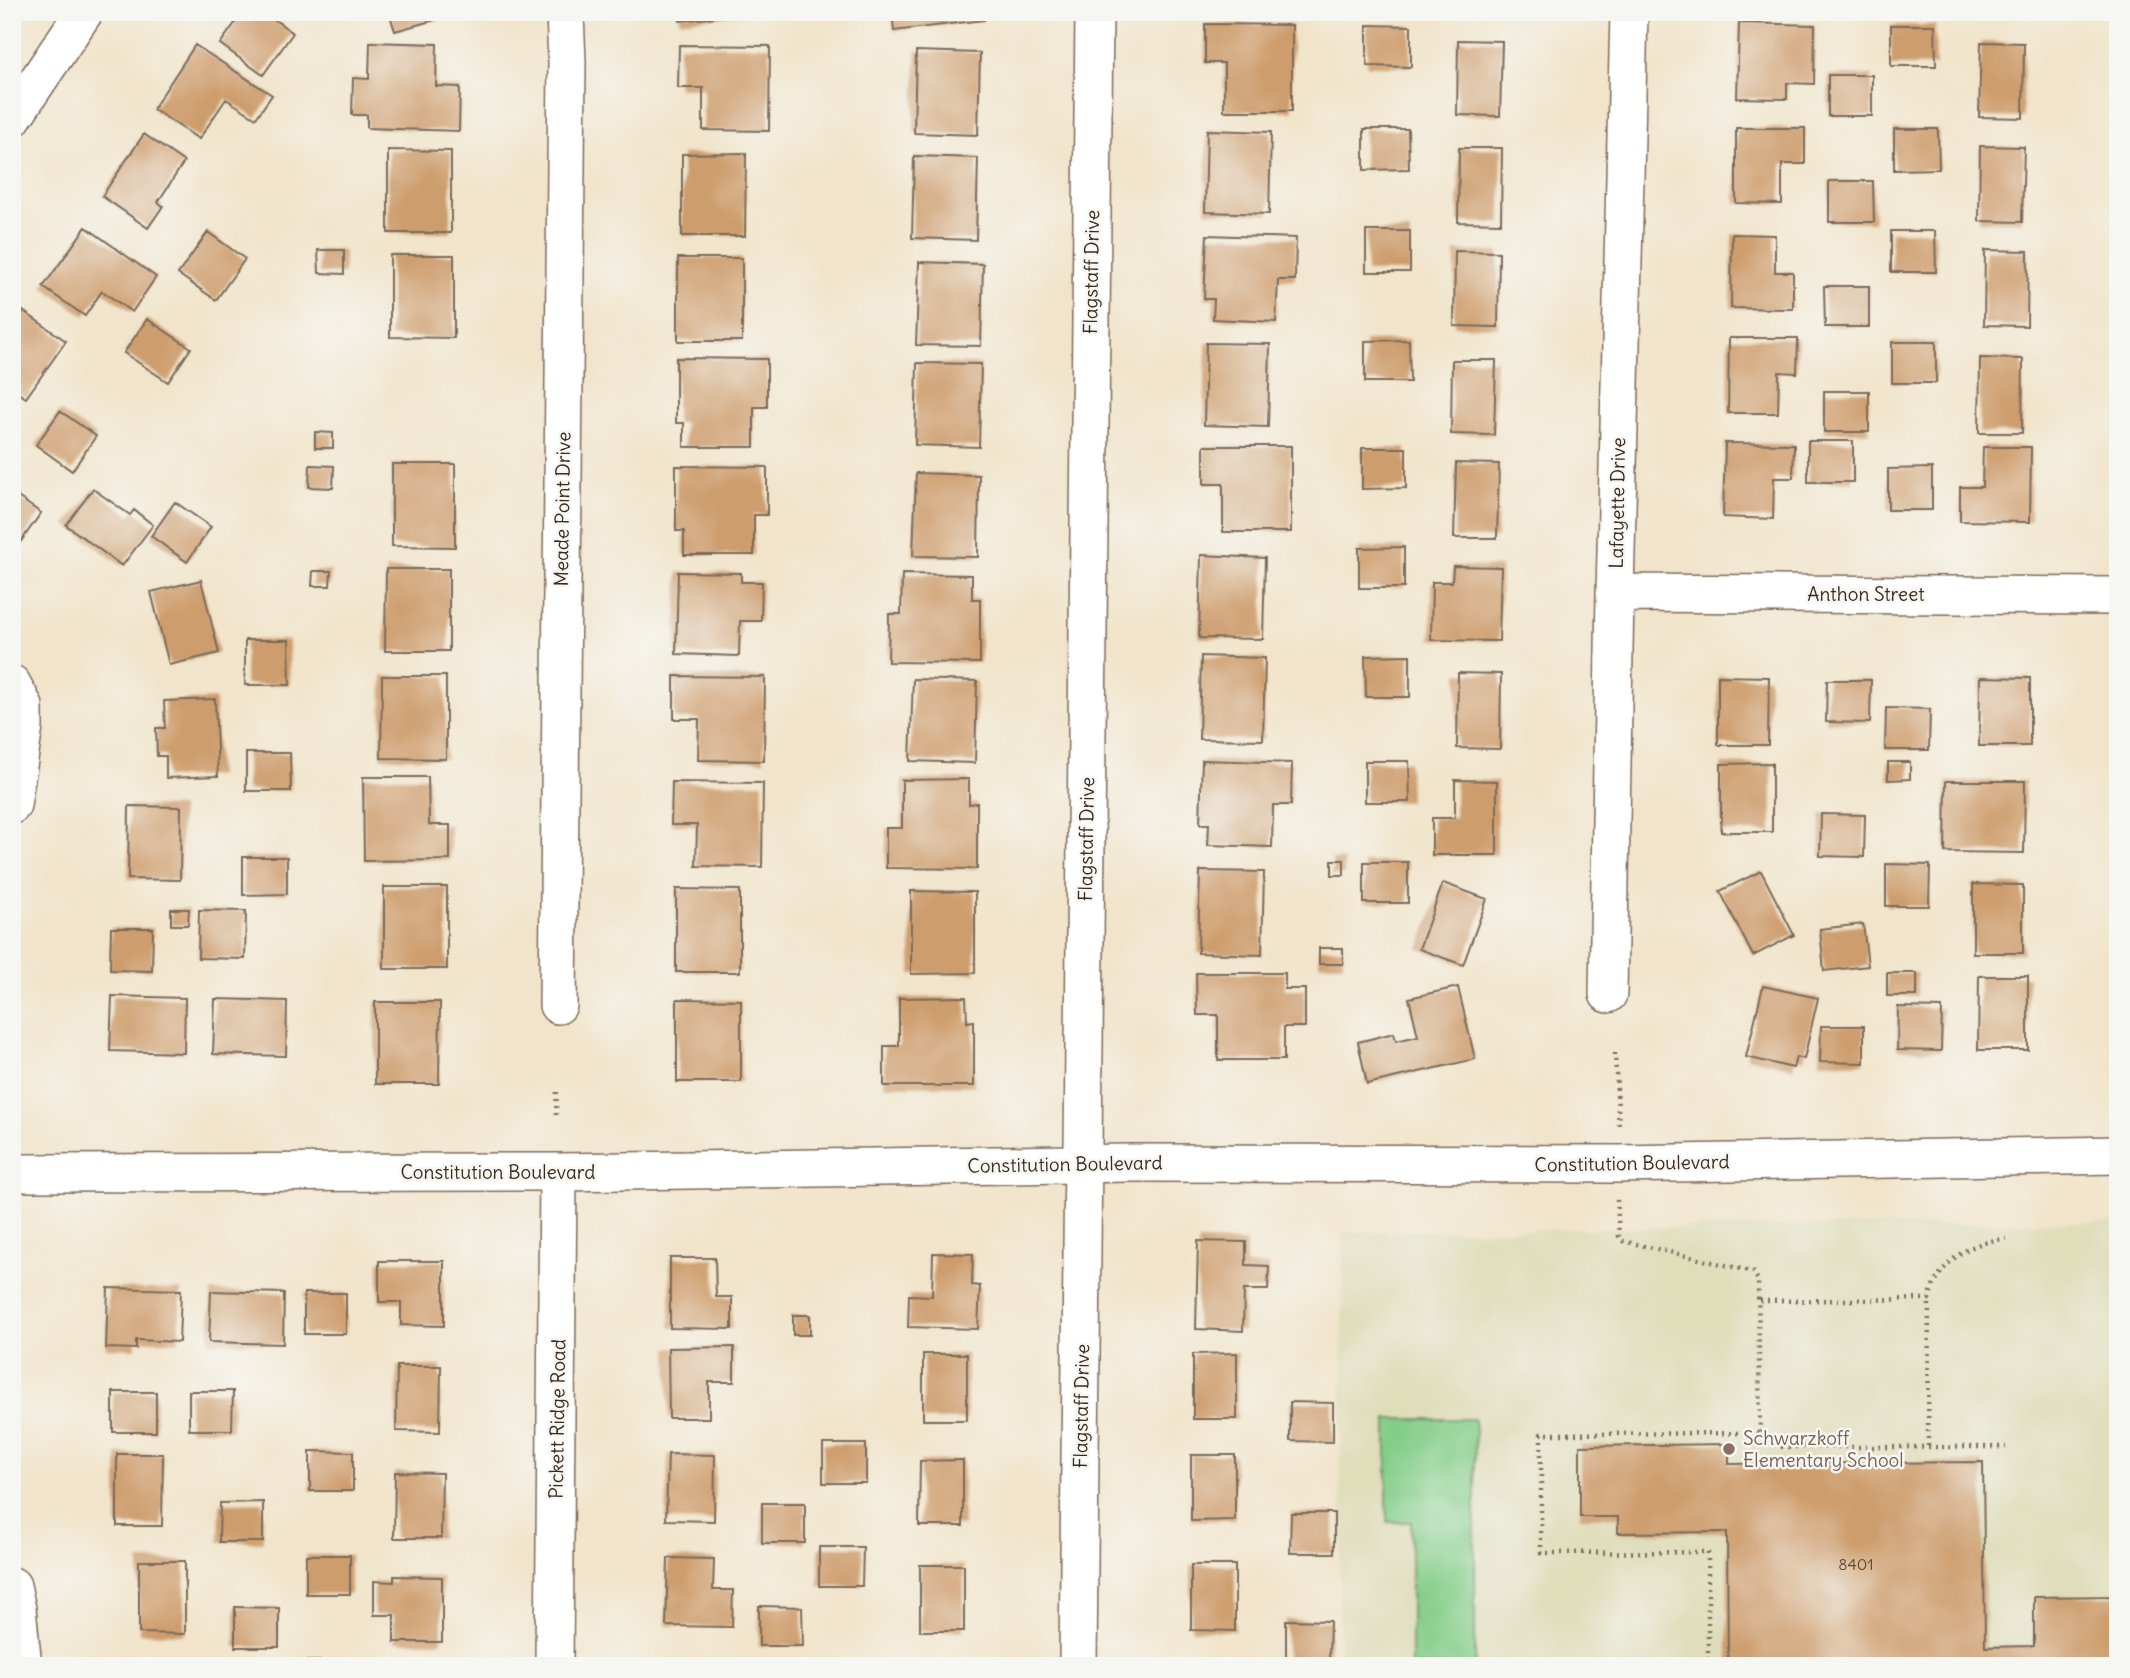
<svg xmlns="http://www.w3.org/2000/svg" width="2130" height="1678" font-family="Delius,sans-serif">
<rect width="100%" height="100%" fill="#f6f6f2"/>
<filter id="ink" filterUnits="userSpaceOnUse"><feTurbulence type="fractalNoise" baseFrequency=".0143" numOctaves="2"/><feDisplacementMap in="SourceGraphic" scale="14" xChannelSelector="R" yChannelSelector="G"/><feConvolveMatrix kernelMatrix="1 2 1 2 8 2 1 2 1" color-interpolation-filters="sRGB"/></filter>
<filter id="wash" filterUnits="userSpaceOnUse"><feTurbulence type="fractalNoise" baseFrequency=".00686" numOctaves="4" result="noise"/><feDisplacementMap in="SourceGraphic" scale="28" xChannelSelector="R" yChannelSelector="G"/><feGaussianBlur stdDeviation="1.57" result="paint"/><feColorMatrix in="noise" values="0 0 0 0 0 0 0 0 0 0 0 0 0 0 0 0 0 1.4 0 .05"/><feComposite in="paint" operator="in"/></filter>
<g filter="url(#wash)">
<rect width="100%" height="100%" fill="#f1e4ca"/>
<!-- built -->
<path fill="#e0ddbb" d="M2118,1222v444h-779l4,-434z"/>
<!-- green -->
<path fill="#85ce8a" stroke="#607c54" stroke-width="2" d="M1387,1419h88v247h-64v-144h-24z"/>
<g id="blocks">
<!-- building -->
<path fill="#ce9d6d" d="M243,12h21l29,21 -30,42 -43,-31z
M389,12h71v1l-65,18z
M679,12h64v2l-63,7z
M892,12h91l1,8 -90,11z
M1276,12h40v7l-40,-1z
M1739,23l76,2 -1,59 -27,-1v16l-50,-1z
M1205,24l87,1v86h-68v-48h-19z
M1367,25l44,1v41l-44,-1z
M1891,25h44l1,41h-45z
M1458,40l44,1 -2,75 -43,-1z
M370,42l67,2 -1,42 24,1 -1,44 -92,-3v-13h-15l1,-37 16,1z
M1981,42l43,1 -1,75 -44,-1z
M195,45l77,50 -16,23 -30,-19 -27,40 -46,-30z
M679,45l91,1 -1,85 -66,-1v-42h-25z
M916,51l64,2 -2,82 -64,-2z
M1828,75h44v41h-44z
M1736,128h69v36h-23v40l-46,-1z
M1364,129h44l1,40 -45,1z
M1894,129h44l1,40 -45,1z
M1207,130l64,2 -2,82 -64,-2z
M144,134l40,28 -26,40 5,4 -15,22 -46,-32z
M1980,146l44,1 -2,75 -43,-1z
M1459,148h43l-1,75 -43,-1z
M388,150l63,1v82h-63z
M746,153l-1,83h-63v-82z
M914,156l64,2 -2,82 -64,-2z
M1829,181h44l1,41h-45z
M86,227l70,50 -24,35 -30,-21 -17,25 -42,-29z
M1366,231h44v41h-44z
M1891,231h44l1,41h-45z
M208,232l37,27 -29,41 -38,-26z
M1732,234l43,1v37h18v37l-62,-1z
M1207,235l89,3 -1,42h-17l-2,42 -63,-3 1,-20h-10z
M318,250h26v24l-25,-1z
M1985,250l43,1 -1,75 -43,-1z
M1455,251l44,1 -1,75 -44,-1z
M390,255h64v83l-64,-1z
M678,258h64v83h-64z
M919,262l64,2 -2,82 -65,-1z
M1824,286h45v41h-44z
M23,311l43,30 -40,57 -14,-9v-62z
M147,319l44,29 -23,34 -44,-29z
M1729,338h69l-1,35 -18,-1 -1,41h-50z
M1409,340l1,42h-45v-41z
M1892,342h44v41h-44z
M1206,343l64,1 -2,83 -64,-2z
M676,358l91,1v48h-13v40h-70v-24h-8z
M1980,358l43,1 -1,74h-43z
M1452,360h44l-2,75 -43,-1z
M917,363l64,1 -2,83 -64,-2z
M1824,391h45v41h-45z
M60,411l36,25 -24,35 -36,-26z
M315,432l18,1v15h-18z
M1808,441h45v41h-45z
M1725,443l69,1 -1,34h-19l-1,41 -50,-2z
M1204,446h87v86h-68v-48h-19z
M1983,447h48l-1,75 -70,-1v-34h22z
M1362,448h44v40l-44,1z
M1456,463l43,1 -2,74h-43z
M392,464h63v83l-63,-1z
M310,465l24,1 -1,22 -24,-1z
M676,466l91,1v48h-13v40h-70v-24h-8z
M1932,468v42h-44v-41z
M916,473l63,2 -1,82 -65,-1z
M93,489l37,26 4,-5 19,15 -31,41 -56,-41z
M12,493l29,20 -24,34 -5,-3z
M175,502l36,25 -24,35 -36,-26z
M1404,547v41h-45v-40z
M1201,555l64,3 -2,81 -64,-1z
M1453,566l48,1 -2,74 -68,-1 1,-58h20z
M386,569h63v82h-64z
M313,571h18l-1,15h-18z
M678,572l63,1v9h21l-1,39h-21l-1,35 -63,-2z
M902,574l70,1v24h8v64l-92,-1 1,-48h12z
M201,580l18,73 -50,12 -18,-73z
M245,640h44l1,45h-45z
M1410,655v42h-44l-1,-41z
M1201,656l64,2 -2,82 -64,-1z
M1458,673l43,1 -1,75 -43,-1z
M382,676h64v83l-65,-1z
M674,676l91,1 -1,84 -66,-1 1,-41h-25z
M1718,676l51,1 -1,68h-50z
M1980,677l50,1v68h-51z
M913,679l64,2 -2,82 -65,-2z
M1827,680h44l-1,43 -44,-1z
M215,699l3,77 -52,2v-22h-9l-1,-28h9l-1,-27z
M1886,708l44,1 -1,41h-44z
M246,753h44l1,38h-45z
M1202,760l90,3 -1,42h-18l-1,42 -64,-2 1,-21h-9z
M1365,761h44l1,41h-45z
M1888,762h22v17l-22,1z
M1772,763v69h-51v-68z
M363,777h65l1,48h21v35l-86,1z
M969,779v25l8,-1v66l-91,-1v-40h16v-48z
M1455,780l42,1v74h-65v-37h23z
M1946,781h79l-1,72 -79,-1z
M672,782l91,1 -1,84 -66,-1 1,-41h-26z
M129,806l52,1 -1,73 -52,-1z
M1821,814l44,1 -1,42 -44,-1z
M243,857h44v37l-44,1z
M1332,860h12v15h-12z
M1364,862h44v41h-44z
M1886,864l44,1 -1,41h-43z
M1200,871l64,1 -2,83 -64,-2z
M1761,871l33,64 -41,21 -33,-65z
M1443,883l44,16 -24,66 -44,-16z
M1973,884l50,1v68h-50z
M384,887h63v82h-63z
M676,889l64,1v82h-64z
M911,891l64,1v81l-64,1z
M171,909h18l-1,16h-17z
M199,910l47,1 -1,48 -47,-1z
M1863,924l5,42 -44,5 -4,-42z
M111,928h42l-1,43 -42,-1z
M1319,948h24v16h-24z
M1196,973h89v16h20v38h-21v33h-66v-45h-21z
M1887,973h30v23h-30z
M1979,976h49v74h-50z
M1763,986l55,12 -14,61 -8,-2 -3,11 -47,-11z
M1458,987l17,72 -108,25 -9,-42 36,-9 2,8 22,-5 -9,-38z
M112,996l73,2 -1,55 -74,-2z
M966,997l1,25 7,-1v65h-90v-40h15v-48z
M215,999l72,2 -1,55 -73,-2z
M677,999l64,1v82h-64z
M375,1002h65l-1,82h-64z
M1898,1007l44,1 -1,43 -44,-1z
M1821,1026h43v37l-44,-1z
M1198,1241l48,1v23l23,1 -1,24h-24l-1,41 -47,-2z
M933,1253l40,1 -1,31 8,1 -2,43 -70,-2 1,-32 23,1z
M670,1258h45l1,39h16v32l-62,-1z
M379,1261h65v65l-43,-1v-23h-22z
M108,1288l73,2 -2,52 -43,-2v9l-30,-1z
M211,1291l73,2 -1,51 -74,-2z
M304,1293h42v41h-42z
M793,1315h17v20h-17z
M734,1347v35h-25v36h-40l-1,-70z
M1237,1353v66h-44v-65z
M923,1354h44v66h-44z
M397,1366h44l-1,66 -44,-1z
M189,1391h44l-1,39h-43z
M113,1392h43v40h-43z
M1290,1402l43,1v39l-43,-1z
M823,1444h43v39h-43z
M1729,1444v20l254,-2 2,185 49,-1v-49l84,-1v70h-390l-1,-134 -109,1v-16h-38v-71z
M310,1451l43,1v39h-43z
M117,1454h46l-1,72h-45z
M668,1454l47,1 -1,66 -48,-1z
M1191,1455h44v65l-44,1z
M963,1460v66h-44l1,-65z
M395,1472l47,1 -1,65h-47z
M263,1502v40h-44l1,-39z
M762,1503h43v40h-43z
M1291,1513h43v40h-44z
M819,1547h44l-1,39h-43z
M306,1555h44v39h-44z
M668,1558l46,1 -1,31h20l-1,37 -66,-1z
M139,1561h46v73l-46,-1z
M920,1565h44v66h-44z
M1191,1565h44v66l-44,-1z
M394,1576l48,1v65h-48v-27h-20v-34l20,1z
M759,1606l43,1 1,39h-44z
M235,1607l44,1v39h-44z
M1286,1620l44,1 -1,39h-43z
M301,1661h44v5h-44z"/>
</g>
</g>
<g filter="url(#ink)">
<use href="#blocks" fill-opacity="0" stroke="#7b6b5a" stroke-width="2"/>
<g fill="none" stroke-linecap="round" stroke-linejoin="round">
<!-- minor casing -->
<g stroke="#7b6b5a" stroke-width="40">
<path id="minor" d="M12,119l72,-107
M1615,593l503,3
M12,684l12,22v21l-12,78
M1608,994l7,-401 14,-581
M558,1005l9,-942 -2,-51
M12,1173l546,-1 571,-9 489,1 500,-9
M12,1586l5,23 6,57
M554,1666l4,-494
M1078,1666l16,-1654"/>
</g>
<!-- path -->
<path stroke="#7b6b5a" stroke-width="4.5" stroke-dasharray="2 5" stroke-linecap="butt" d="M1615,1053l4,75
M556,1115l1,-27
M1617,1200l2,36 4,5 119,28 11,3 5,8 2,153
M1760,1301l169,-2c9,-36 40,-58 77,-60
M1928,1446l1,-147
M1708,1666v-114l-167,1v-119l219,-1 23,14h223"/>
<!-- minor -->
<use href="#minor" stroke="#fff" stroke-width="37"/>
</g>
</g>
<!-- markers -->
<circle fill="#8d6e63" stroke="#f6f6f2" stroke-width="2.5" cx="1729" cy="1449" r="7"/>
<g text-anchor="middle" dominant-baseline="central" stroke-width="5" stroke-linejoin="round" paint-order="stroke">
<!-- number labels -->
<g font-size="16" fill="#604732">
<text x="1856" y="1564">8401</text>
</g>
<!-- street labels -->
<g font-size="19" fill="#3b2a1e" stroke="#f6f6f2">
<text transform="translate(1091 272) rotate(-89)">Flagstaff Drive</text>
<text transform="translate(1617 503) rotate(-89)">Lafayette Drive</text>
<text transform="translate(562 509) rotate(-89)">Meade Point Drive</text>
<text x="1866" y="594">Anthon Street</text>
<text transform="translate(1086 839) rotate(-89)">Flagstaff Drive</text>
<text transform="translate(1632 1163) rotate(-1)">Constitution Boulevard</text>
<text transform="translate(1065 1164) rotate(-1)">Constitution Boulevard</text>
<text x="498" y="1172">Constitution Boulevard</text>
<text transform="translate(1081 1406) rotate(-89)">Flagstaff Drive</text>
<text transform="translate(557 1419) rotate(-89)">Pickett Ridge Road</text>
</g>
<!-- education labels -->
<g font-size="19" fill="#785e54" stroke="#f6f6f2" text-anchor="start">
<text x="1743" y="1438">Schwarzkoff<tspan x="1743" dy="22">Elementary School</tspan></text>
</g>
</g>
<!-- margin -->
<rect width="2130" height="1678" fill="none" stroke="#f6f6f2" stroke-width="42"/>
</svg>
